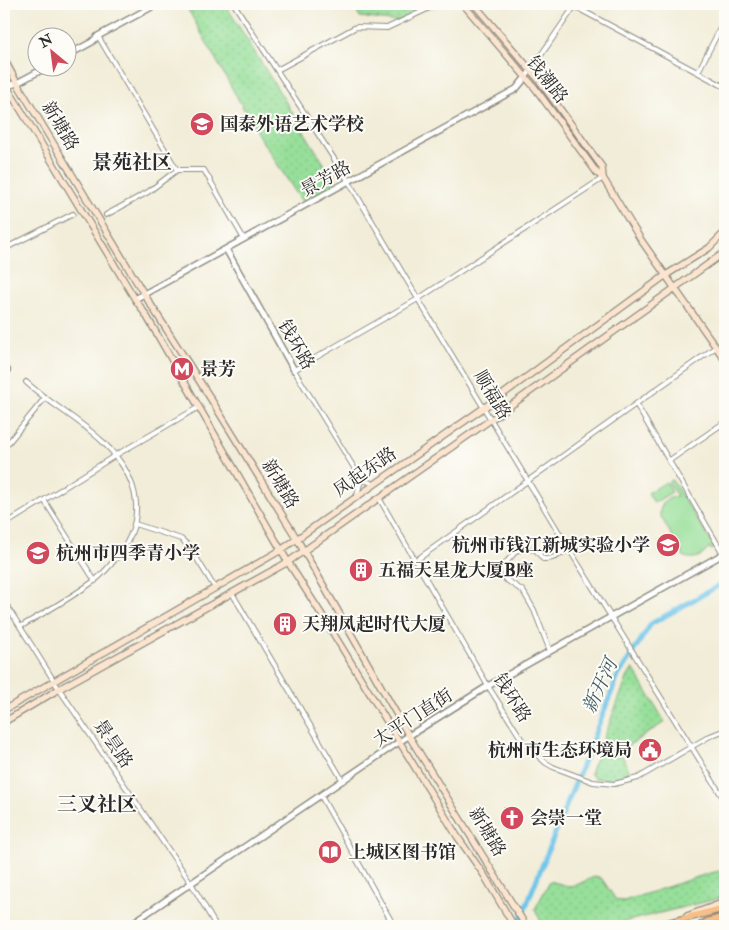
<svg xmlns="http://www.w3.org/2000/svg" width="729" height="930" font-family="'IM FELL Double Pica','Noto Serif SC',serif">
<defs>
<pattern id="park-dots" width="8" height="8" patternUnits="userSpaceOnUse" patternTransform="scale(1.25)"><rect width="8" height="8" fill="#97df9a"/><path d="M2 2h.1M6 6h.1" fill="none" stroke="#82c085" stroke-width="1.8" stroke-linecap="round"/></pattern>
</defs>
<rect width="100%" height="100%" fill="#fdfcf7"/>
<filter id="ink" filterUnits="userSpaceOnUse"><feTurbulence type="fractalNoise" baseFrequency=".02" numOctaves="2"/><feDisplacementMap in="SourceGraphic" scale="10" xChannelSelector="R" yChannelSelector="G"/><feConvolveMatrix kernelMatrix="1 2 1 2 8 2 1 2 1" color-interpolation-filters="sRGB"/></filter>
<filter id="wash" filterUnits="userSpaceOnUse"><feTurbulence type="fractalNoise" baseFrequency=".0096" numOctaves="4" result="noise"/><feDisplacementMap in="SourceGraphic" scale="20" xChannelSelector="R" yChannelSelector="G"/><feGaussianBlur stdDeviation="1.12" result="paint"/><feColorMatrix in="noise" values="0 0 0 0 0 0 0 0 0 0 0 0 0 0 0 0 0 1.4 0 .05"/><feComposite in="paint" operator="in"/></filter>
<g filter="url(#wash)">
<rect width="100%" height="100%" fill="#f2edd8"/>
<!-- park -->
<path fill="url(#park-dots)" stroke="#618562" d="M185,4h40l111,179 -34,19 -45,-69z
M352,4h79l-33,18 -38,-5z
M633,668l32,54 -45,29 11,24 -24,5 -13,-2 -4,-5 37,-95z
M725,870v27l-118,29h-64l-8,-17 15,-28 22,6 24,-11 6,3 14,21 8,1 86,-28z"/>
<!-- pitch -->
<path fill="#97df9a" stroke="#618562" d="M672,480l43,68 -4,2 -2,-3c-5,10 -15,13 -25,10l-24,-42c-1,-10 7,-18 17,-19l-9,-14z
M666,482l6,10 -18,11 -6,-10z"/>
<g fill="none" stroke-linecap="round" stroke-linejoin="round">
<!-- canal -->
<path stroke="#6cc4e9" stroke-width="5" d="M518,926l100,-250 33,-52 74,-42"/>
</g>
</g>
<g filter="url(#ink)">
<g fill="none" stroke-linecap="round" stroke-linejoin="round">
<!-- minor casing -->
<g stroke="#8e8c82" stroke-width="6">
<path id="minor" d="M234,4l115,178 69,117 151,250 156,252
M570,4l155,83
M98,36l79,134
M277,70l79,-43 31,1 51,-24
M698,72l27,-53
M526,77l50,-73
M106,215l42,-23 29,-22h27l40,69
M4,249l69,-35
M636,404l89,153
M4,448l40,-49
M670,460l55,-38
M374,484l-13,-5 -67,-109 124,-71 185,-121
M357,496l4,-17
M379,498l109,188 36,57 22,20 7,4 40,15 21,2 24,-6 72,-42 15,-6
M44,500l51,81
M135,524l46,15 8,7 26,42
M4,525l112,-70 83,-48
M415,561l301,-214
M232,593l111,188
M4,601l55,88 132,194 25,43
M20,627c25,-15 51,-29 74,-46 7,-5 13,-12 19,-19 36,-41 28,-83 -10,-120 -24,-23 -53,-38 -77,-60
M550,651l-16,-41 -11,-19 -18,-12 -2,-13 14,-16 18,-1 8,10c10,1 17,-5 26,-10
M321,796l73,130"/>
</g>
<!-- tertiary casing -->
<g stroke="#8e8c82" stroke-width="8">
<path id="tertiary" d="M68,55l24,-13 6,-6 59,-32
M4,87l13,-4 28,-15
M226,249l68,121
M135,299l381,-210 10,-12
M4,372l3,-2
M128,926l271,-184 89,-56 237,-133"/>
</g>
<!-- secondary casing -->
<g stroke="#8e8c82" stroke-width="8">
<path id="secondary" d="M463,4l72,84 62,85 6,5 38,62 84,120
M474,4l65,76 63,87 1,11
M4,59l13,24 127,211 65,102 88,143 112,197 117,190
M4,82l131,217 11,16 142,247 34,53 135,221 27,39 30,51
M4,710l277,-160 221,-155 164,-120 43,-27 16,-16
M4,722l55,-33 229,-127 215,-151 222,-159
M687,916l38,-14
M716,926l9,-2"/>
</g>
<!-- primary casing -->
<g stroke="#8e8c82" stroke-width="9">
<path id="primary" d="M656,926l69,-18
M700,926l7,-4 18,-5"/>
</g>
<!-- minor -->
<use href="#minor" stroke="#fff" stroke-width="4"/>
<!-- tertiary -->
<use href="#tertiary" stroke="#fff" stroke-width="5"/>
<!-- secondary -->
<use href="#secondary" stroke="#fce5cf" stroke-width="5.5"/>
<!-- primary -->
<use href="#primary" stroke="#f7be87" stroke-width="6"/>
</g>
</g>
<!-- icons -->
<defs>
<g id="school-disc" transform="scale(1.25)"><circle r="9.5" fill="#d1495b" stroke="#fdfcf7"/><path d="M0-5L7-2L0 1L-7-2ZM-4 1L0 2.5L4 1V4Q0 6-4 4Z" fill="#fff"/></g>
<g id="metro-disc" transform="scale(1.25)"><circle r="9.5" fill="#d1495b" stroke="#fdfcf7"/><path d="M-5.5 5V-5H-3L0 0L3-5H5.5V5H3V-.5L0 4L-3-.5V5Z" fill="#fff"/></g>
<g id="building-disc" transform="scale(1.25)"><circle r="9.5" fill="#d1495b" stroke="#fdfcf7"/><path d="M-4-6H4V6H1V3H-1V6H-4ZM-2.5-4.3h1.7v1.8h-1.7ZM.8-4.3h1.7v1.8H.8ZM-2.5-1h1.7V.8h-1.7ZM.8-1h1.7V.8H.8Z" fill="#fff"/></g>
<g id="civic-disc" transform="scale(1.25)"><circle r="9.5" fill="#d1495b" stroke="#fdfcf7"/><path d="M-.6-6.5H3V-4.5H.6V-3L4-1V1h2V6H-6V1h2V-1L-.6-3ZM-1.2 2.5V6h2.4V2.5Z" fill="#fff"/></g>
<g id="church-disc" transform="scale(1.25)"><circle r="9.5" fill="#d1495b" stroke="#fdfcf7"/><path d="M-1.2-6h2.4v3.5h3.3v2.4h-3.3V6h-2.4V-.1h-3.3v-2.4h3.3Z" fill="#fff"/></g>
<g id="library-disc" transform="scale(1.25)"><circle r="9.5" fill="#d1495b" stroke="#fdfcf7"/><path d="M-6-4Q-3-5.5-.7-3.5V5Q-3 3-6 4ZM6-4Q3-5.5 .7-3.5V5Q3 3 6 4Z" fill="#fff"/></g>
</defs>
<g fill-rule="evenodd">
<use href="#school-disc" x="202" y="124"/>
<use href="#metro-disc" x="182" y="369"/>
<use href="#school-disc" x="668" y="545"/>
<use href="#school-disc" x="38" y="553"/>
<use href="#building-disc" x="361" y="570"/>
<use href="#building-disc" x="285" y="624"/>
<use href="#civic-disc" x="650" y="750"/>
<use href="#church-disc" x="512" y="818"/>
<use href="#library-disc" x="330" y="852"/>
</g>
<g text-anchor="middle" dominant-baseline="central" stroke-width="4" stroke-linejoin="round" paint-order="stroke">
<!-- street labels -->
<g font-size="18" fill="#2b2b2b" stroke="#fdfcf7">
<text transform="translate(547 80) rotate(52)">钱潮路</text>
<text transform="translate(60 126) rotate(59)">新塘路</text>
<text transform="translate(326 179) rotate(-29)">景芳路</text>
<text transform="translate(296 345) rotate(60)">钱环路</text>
<text transform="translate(492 395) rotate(59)">顺福路</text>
<text transform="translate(365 472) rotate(-35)">凤起东路</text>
<text transform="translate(280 484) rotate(59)">新塘路</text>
<text transform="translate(512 698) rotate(58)">钱环路</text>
<text transform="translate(413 718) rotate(-33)">太平门直街</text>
<text transform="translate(113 744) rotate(56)">景昙路</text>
<text transform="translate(487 832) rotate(59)">新塘路</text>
</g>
<!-- poi labels -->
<g font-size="18" font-weight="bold" fill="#2b2b2b" stroke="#fdfcf7" text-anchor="start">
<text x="220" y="124">国泰外语艺术学校</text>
<text x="200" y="369">景芳</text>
<text x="650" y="545" text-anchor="end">杭州市钱江新城实验小学</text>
<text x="56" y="553">杭州市四季青小学</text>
<text x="378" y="570">五福天星龙大厦B座</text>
<text x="302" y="624">天翔凤起时代大厦</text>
<text x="632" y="750" text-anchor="end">杭州市生态环境局</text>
<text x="530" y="818">会崇一堂</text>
<text x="348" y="852">上城区图书馆</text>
</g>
<!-- water labels -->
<g font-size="19" font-style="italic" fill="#3e5964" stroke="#fdfcf7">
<text transform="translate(600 686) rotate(-65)">新开河</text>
</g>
<!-- quarter labels -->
<g font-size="20" font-weight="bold" fill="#2b2b2b" stroke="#fdfcf7">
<text x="132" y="162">景苑社区</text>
<text x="97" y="804">三叉社区</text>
</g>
</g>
<!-- margin -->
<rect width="729" height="930" fill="none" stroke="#fdfcf7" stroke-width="20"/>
<!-- north arrow -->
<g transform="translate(52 52) rotate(331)"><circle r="24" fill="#fdfcf7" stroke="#a9a8a5"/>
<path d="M0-4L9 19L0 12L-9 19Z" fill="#d1495b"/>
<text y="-8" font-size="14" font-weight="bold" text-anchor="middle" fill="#2b2b2b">N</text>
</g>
</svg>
